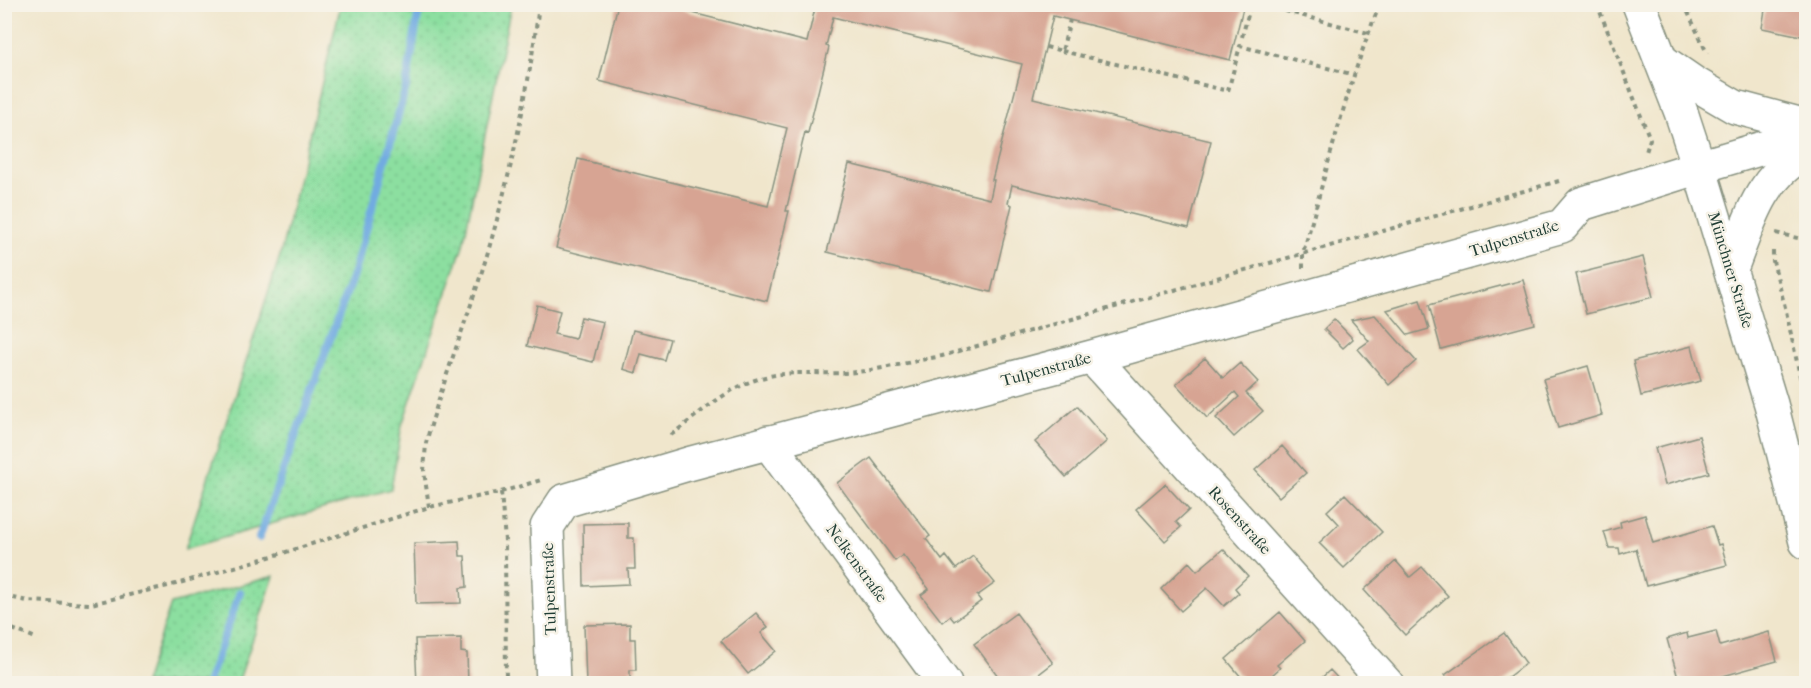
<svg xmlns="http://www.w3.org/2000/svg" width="1811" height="688" font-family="'IM FELL French Canon',serif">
<defs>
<pattern id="grass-dots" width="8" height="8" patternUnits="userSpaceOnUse" patternTransform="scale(1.5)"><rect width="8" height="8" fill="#8cdfa0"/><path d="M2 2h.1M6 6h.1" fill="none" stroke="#78c08a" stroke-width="1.8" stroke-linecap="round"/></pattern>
</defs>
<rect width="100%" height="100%" fill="#f7f3e8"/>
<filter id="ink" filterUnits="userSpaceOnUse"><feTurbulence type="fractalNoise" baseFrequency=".0167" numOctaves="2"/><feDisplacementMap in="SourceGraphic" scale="12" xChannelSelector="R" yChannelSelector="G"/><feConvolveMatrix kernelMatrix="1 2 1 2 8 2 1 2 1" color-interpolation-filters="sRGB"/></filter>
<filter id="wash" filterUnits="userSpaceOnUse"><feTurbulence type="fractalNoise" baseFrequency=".008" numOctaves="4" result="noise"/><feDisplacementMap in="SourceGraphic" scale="24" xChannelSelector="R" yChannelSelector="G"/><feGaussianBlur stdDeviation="1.35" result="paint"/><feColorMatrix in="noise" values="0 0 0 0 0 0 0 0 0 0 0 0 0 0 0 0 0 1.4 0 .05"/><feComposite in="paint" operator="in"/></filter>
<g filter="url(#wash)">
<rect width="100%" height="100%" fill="#f0e6cc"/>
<!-- grass -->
<path fill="url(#grass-dots)" stroke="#568e6a" stroke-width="1.5" d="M341,4l170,1 -48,240 -61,180 -11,64 -206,60 95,-293z
M274,576l-36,107h-94l27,-79z"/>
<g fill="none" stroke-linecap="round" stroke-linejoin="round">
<!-- stream -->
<path stroke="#71abe1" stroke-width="8" d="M259,538l95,-266 52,-185 14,-83
M207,684l33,-92"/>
</g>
<g id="blocks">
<!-- building -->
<path fill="#d7a493" d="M618,4h39l150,38 9,-38h428l-14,56 -177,-44 -20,82 178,43 -22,87 -177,-43 -4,18 4,2 -21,87 -164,-40 22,-88 141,35 4,-19h-2l30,-116 -189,-47 -7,29 3,1 -21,86 -3,-1 -19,79h3l-22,90 -211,-53 22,-89 190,47 19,-78 -188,-47z
M1766,4h40v33l-44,-9z
M1643,257l10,40 -67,17 -10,-40z
M1523,280l12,44 -94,25 -12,-44z
M1420,300l9,29 -21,6 -21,-25z
M537,305l23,6 -6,23 21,5 6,-22 22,5 -10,40 -66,-16z
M1375,315l41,46 -27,24 -31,-36 11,-8 -18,-21z
M1334,319l19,20 -10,9 -19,-19z
M633,330l37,9 -6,21 -23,-6 -5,19 -13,-4z
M1692,346l9,35 -60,15 -8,-35z
M1205,358l18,20 17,-15 18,19 -12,11 17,18 -29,26 -18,-19 23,-21 -4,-5 -28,26 -31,-34z
M1588,366l14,49 -44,13 -15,-49z
M1077,406l30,35 -41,36 -31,-35z
M1699,436l10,37 -44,12 -10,-37z
M1282,446l24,27 -27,24 -24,-27z
M871,458l59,78 -4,3 16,21 4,-4 10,13 17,-13 22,27 -18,13 4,5 -27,20 -4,-5 -8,6 -21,-27 8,-6 -26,-34 -8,6 -58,-78z
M1165,484l24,26 -13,12 5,5 -16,14 -29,-32z
M1345,494l37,38 -38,36 -25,-25 20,-19 -12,-13z
M1645,515l8,28 59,-17 6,19 3,-1 6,21 -81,21 -10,-37 -16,5 -1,-6h-10l-5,-16 17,-5 -1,-5z
M628,523v15h6l1,31h-7l1,15 -45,2 -1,-62z
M459,541l1,15h5l2,31 -7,1 1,15 -45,1 -2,-61z
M1223,549l25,27 -13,12 4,5 -15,13 -17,-18 -26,23 -20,-22 28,-27 8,9z
M1396,561l14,16 12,-10 26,29 -43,39 -41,-45z
M1280,612l25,29 -28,24 3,3 -18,16h-15l-21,-25z
M756,613l12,14 -7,6 15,18 -28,23 -27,-33z
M1016,613l37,50 -27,21h-22l-30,-40z
M630,624v15h5l1,31h-6v14h-44l-2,-59z
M1716,631l4,15 49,-14 8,29 -72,20 1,3h-22l-2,-7 -4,1 -11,-39 20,-6 1,5z
M1504,633l22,30 -27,21h-47l-7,-9z
M461,638v14l6,1 1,31h-51l-2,-45z
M1330,670l13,14h-28z"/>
</g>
</g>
<g filter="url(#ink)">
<use href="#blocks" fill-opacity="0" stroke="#889280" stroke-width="1.5"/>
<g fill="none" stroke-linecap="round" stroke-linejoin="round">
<!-- minor casing -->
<g stroke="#889280" stroke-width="36">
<path id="minor" d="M1731,269c19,-49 28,-90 75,-118
M1092,357l295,327
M768,442l177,242
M553,684l-6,-157 17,-26 124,-37 404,-107 470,-131 19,-22 118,-37 72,237 35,138"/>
</g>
<!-- major casing -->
<g stroke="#889280" stroke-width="36">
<path id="major" d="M1639,4l42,108 18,55 107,-32
M1662,61l32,22 41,24 71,19"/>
</g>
<!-- path -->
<path stroke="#889280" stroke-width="4" stroke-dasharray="4.5 4.5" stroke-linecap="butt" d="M1259,4l109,29
M1597,4l53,135 -4,13
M1684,4l23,49
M1291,13l2,-9
M1242,37l9,-33
M1046,47l16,4 8,-31
M1062,51l166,40 12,-45 115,29
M1776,233l30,7
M1773,251v10l13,50 20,93
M1303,268v-15c24,-83 44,-169 77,-249
M671,435c27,-20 52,-44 84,-55 35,-12 66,-4 101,-8 29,-3 57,-11 86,-16l617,-175
M501,492l4,49 1,143
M429,507l-5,-36 2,-28c17,-64 42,-125 61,-188 24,-82 42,-165 52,-251
M4,596l23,5 64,3 85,-20 107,-31 146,-46 72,-15 40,-12
M4,626l32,12"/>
<!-- minor -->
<use href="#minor" stroke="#fff" stroke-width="33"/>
<!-- major -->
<use href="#major" stroke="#fff" stroke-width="33"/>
</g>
</g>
<g text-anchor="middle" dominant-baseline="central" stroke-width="5" stroke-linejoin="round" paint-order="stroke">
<!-- street labels -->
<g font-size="16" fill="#1f3d34" stroke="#f7f3e8">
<text transform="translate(1514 238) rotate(-17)">Tulpenstraße</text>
<text transform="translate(1731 270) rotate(73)">Münchner Straße</text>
<text transform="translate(1046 369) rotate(-15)">Tulpenstraße</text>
<text transform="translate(1240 520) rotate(48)">Rosenstraße</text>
<text transform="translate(857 563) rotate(54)">Nelkenstraße</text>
<text transform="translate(549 589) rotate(-92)">Tulpenstraße</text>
</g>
</g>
<!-- margin -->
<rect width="1811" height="688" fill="none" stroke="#f7f3e8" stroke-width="24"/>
</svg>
